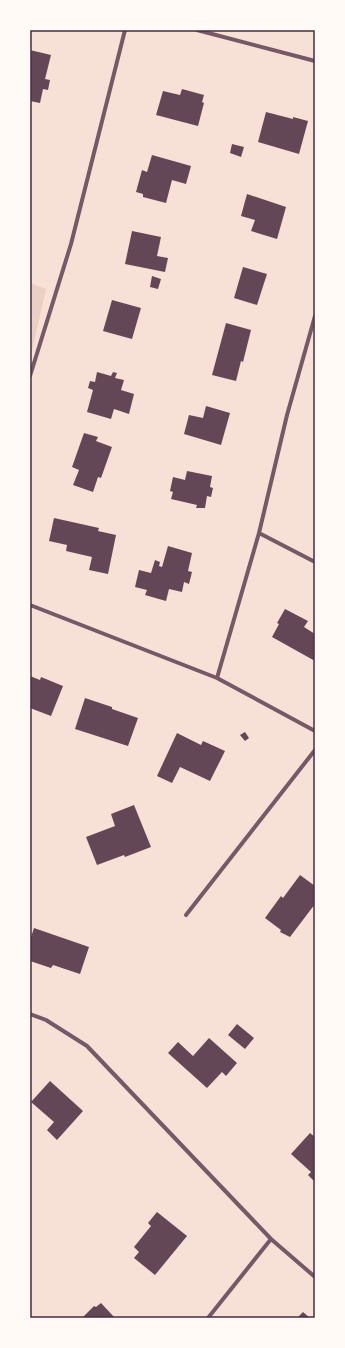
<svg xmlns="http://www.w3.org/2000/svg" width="345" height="1348" font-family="'Varela Round',sans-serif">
<rect width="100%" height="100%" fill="#f7e1d7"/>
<!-- green -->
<path fill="#ebcfc5" d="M30,283l16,6 -14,62 -2,-1z"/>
<!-- building -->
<path fill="#644757" d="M30,50l21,5 -6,24 5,1 -2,10 -5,-1 -3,14 -10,-2z
M182,89l22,6 -2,7 2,1 -6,23 -42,-11 7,-24 17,4z
M266,112l27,7v-2l15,4 -9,33 -41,-12z
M232,144l12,3 -3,10 -11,-4z
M152,155l39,11 -5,18 -14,-4 -6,23 -23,-6v-3l-7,-2 6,-22 5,2z
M247,194l39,13 -9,32 -26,-8 4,-11 -14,-4z
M132,231l29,6 -4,19 11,2 -3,14 -40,-8z
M243,267l24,7 -10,31 -23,-7z
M152,276l9,3 -3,10 -8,-2z
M112,300l29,8 -9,31 -29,-8z
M226,323l25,7 -8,32 -2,-1 -5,20 -24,-6z
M97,372l14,4 2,-4 4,1 -2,5 9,2 -3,10 13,4 -5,20 -15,-5 -3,10 -24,-7 6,-22 -5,-2 2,-7 5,1z
M206,406l24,7 -9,32 -37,-11 5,-19 14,3z
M84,433l14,4 -2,4 16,6 -11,31 -3,-1 -5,15 -20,-7 6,-15 -7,-3z
M187,471l25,5 -2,11 3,1 -2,9 -4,-1 -2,12h-9l1,-3 -26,-6 2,-7 -3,-1 3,-14 12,3z
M54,518l45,10 -1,3 18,4 -8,39 -19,-4 3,-13 -26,-6 1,-6 -18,-4z
M168,546l24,7 -4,18 4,1 -3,12 -5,-2 -2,10 -13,-3 -3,12 -21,-6 2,-5 -12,-3 4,-17 12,3 4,-13 5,2 -1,4 3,1z
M285,609l23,12 -4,6 11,7v27l-43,-24 7,-13 -2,-1z
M30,676l10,4 1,-3 22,9 -12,30 -21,-8z
M85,698l27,9v2l26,9 -10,28 -53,-17z
M245,732l4,6 -4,3 -5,-6z
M177,733l24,12 2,-4 22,10 -15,30 -30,-14 -8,16 -15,-7z
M134,805l17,42 -26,10 -1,-2 -27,10 -11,-28 29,-11 -4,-12z
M300,875l15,11v18l-25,33 -10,-5 1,-2 -16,-12 16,-22 2,2z
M34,928l55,19 -9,27 -27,-9 -2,3 -21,-7v-21z
M237,1024l17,14 -9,11 -17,-14z
M209,1038l28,25 -11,13 -4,-4 -15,16 -39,-35 10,-11 15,14z
M50,1081l33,30 -26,29 -10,-10 7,-8 -23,-20z
M310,1133l5,4v45l-7,-7 3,-3 -20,-18z
M157,1212l30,24 -32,39 -21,-17 5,-6 -5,-5 17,-21 -3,-3z
M101,1303l14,15h-33l12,-12 2,1z
M303,1312l7,6h-13z"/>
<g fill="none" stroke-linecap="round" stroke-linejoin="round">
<!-- minor -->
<path stroke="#755966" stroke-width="4" d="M197,30l118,31
M30,376l41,-132 54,-214
M259,533l56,29
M30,605l187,73 98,53
M217,678l42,-145 28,-118 28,-99
M186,915l129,-165
M30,1014l16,6 41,26 184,193 44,38
M208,1318l63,-79"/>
</g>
<!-- border -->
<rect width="345" height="1348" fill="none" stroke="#fffaf5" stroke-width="62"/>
<rect x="31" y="31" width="283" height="1286" fill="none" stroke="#4a2c40" stroke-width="1.5"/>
</svg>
